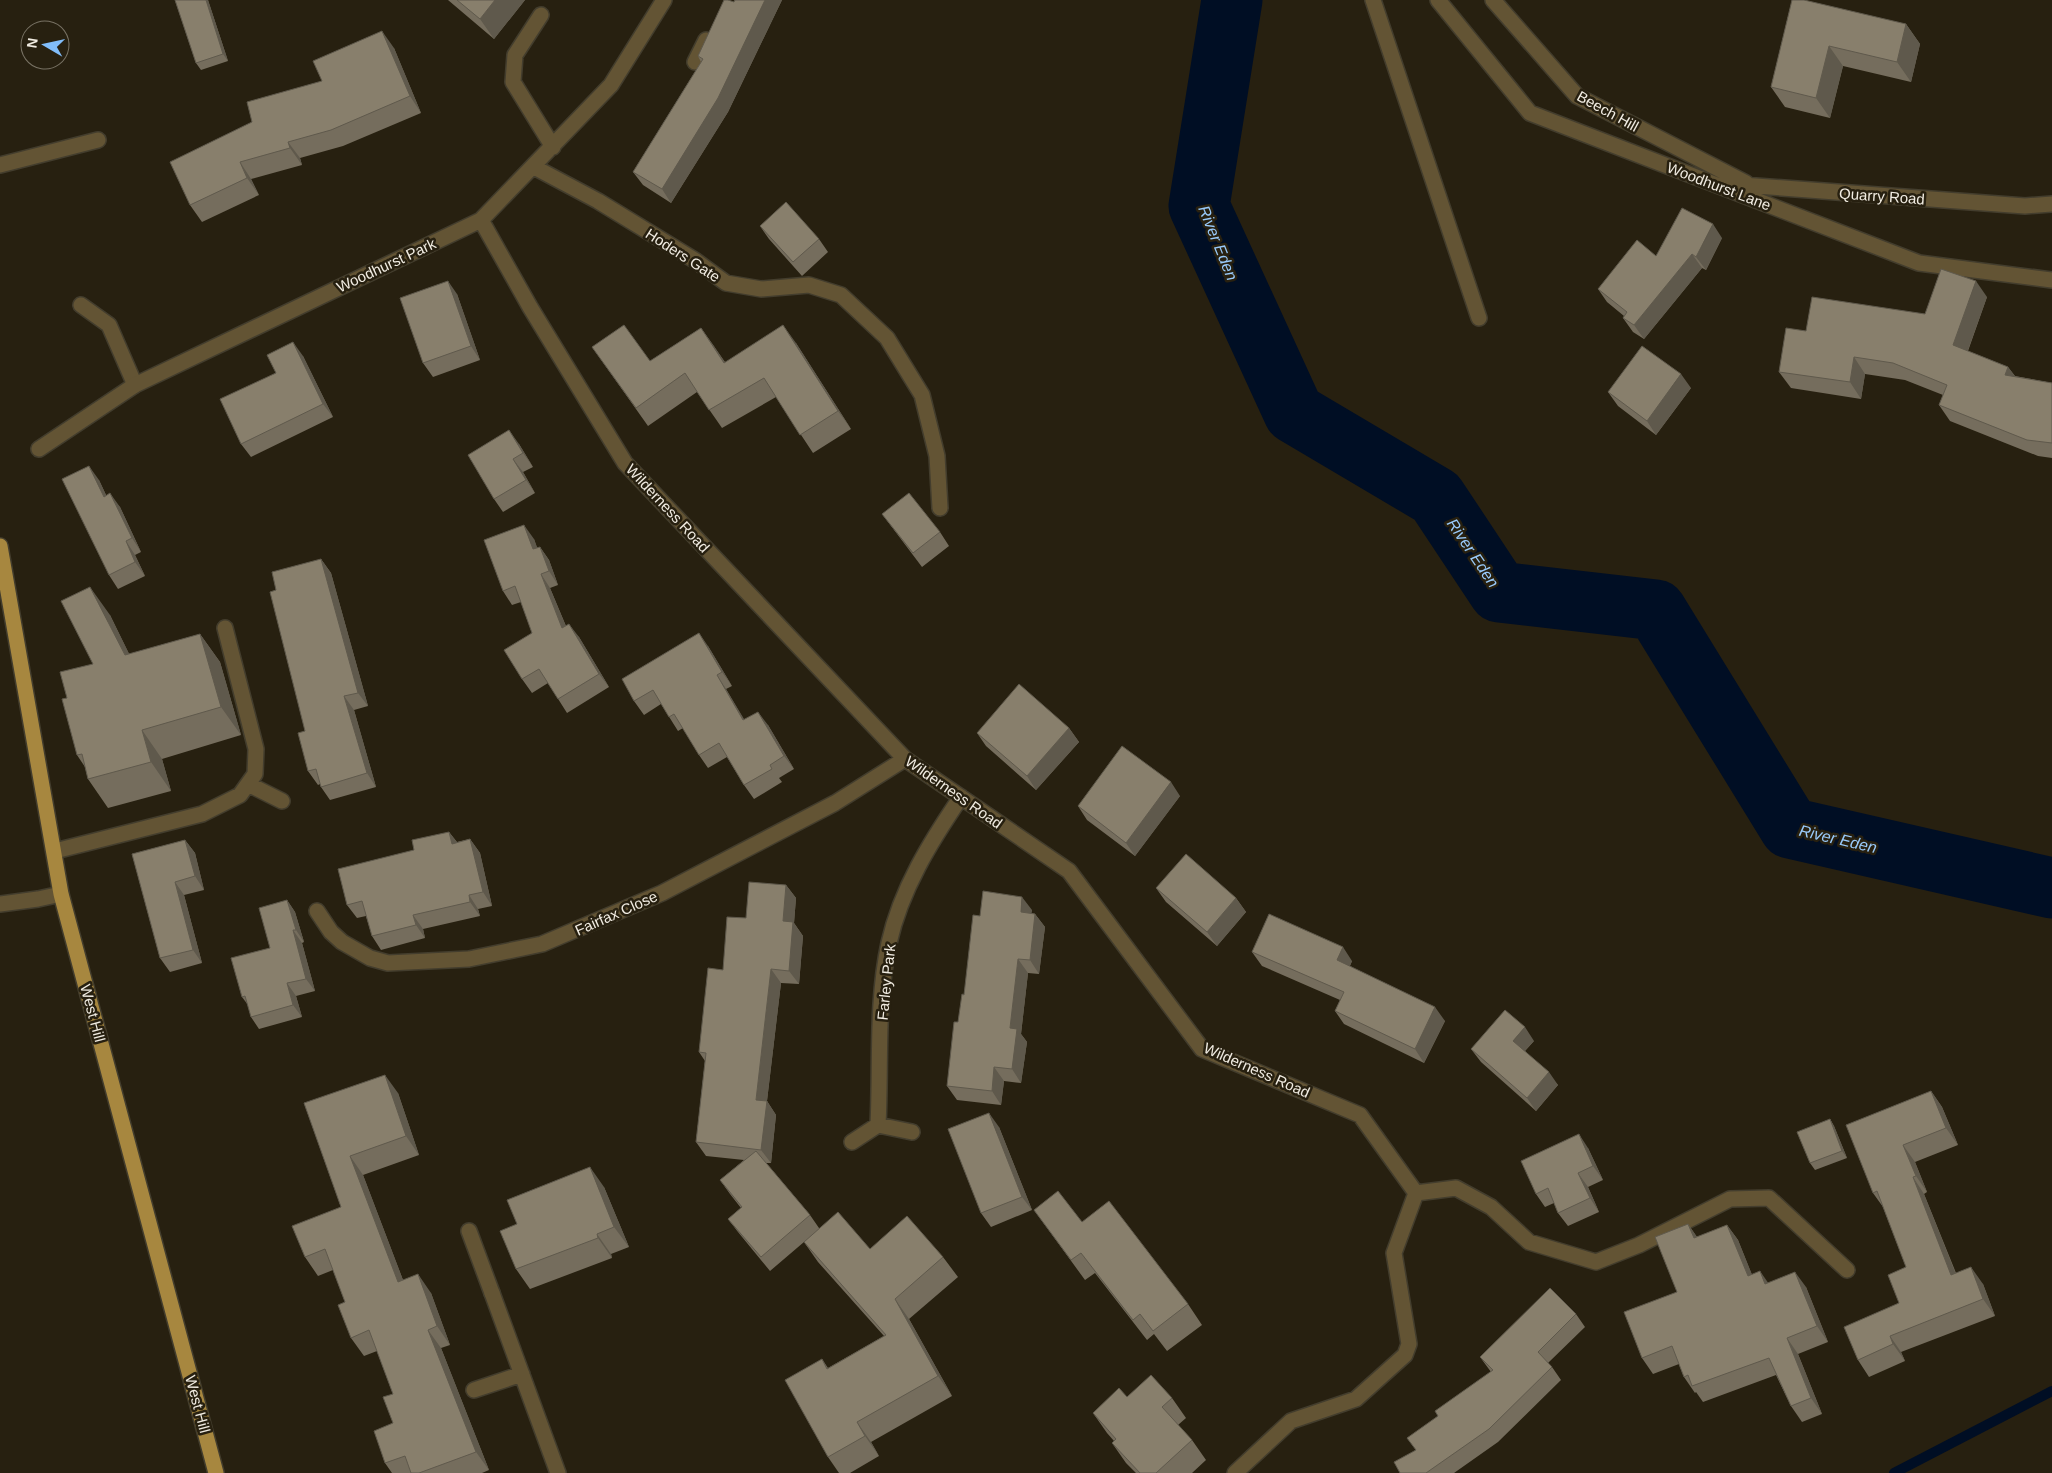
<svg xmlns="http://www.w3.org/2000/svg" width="2052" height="1473" font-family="Helvetica,sans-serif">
<rect width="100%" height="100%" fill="#272010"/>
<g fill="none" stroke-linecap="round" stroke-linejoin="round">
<!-- stream -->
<path stroke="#000e24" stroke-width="10" d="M1894,1473l158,-82"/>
<!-- river -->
<path stroke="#000e24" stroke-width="61" d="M1232,0l-33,206 95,207 142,84 63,95 157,18 134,218 262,60"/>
<!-- lane casing -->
<g stroke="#433d2d" stroke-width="18">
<path id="lane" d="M81,305l28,20 26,60
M469,1231l23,62"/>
</g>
<!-- street casing -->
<g stroke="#433d2d" stroke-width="18">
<path id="street" d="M1373,0l106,318
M1438,0l92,113 389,150 133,17
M1493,0l84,96 169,87
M541,15l-26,40 -2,27 40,65
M695,62l11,-22
M0,165l98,-25
M534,167l64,34 98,60 30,22 35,6 48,-4 32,10 46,43 35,57 15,61 3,52
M1729,184l296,22 27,-2
M481,220l49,87 95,156 280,296 164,112 133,178 158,66 56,78
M39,449l96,-64 346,-165 130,-135 53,-85
M248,784l34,17
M55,851l147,-37 38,-19 15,-21 1,-25 -31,-121
M0,904l38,-5 23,-5
M317,911l14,21 11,10 28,16 18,5 81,-4 73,-15 120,-51 173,-90 70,-44
M878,1125l34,7
M852,1142l26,-17c3,-60 -2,-123 11,-182 12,-54 42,-102 72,-146
M1416,1193l40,-5 35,19 38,35 67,20 43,-17 91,-46 39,-1 78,72
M492,1293l66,180
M474,1390l48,-16
M1235,1473l56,-52 65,-22 49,-44 4,-11 -15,-91 22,-60"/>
</g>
<!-- primary casing -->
<g stroke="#433d2d" stroke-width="18">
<path id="primary" d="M0,546l61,348 155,579"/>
</g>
<!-- lane -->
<use href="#lane" stroke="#635434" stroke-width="15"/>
<!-- street -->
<use href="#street" stroke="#635434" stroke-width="15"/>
<!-- primary -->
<use href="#primary" stroke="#a7873f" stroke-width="15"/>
</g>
<!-- wall -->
<path fill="#756d5d" d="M175,0h33l20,61 -27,9 -5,-7z
M448,0h77l-31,39z
M735,0h47l-54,112 -57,91 -28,-18 -10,-13 68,-110 -3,-6z
M1792,0l114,24 14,20 -9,38 -68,-16 -13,52 -45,-11 -14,-20z
M394,48l27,65 -78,33 -43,12 2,7 -51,14 8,16 -57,27 -12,-17 62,-83 70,-41z
M760,226l59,13 9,13 -26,24 -33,-37z
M1722,238l-16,32 -4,-2 -58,71 -11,-7 -10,-14 1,-2 -17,-14 -9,-13 58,-33z
M457,294l23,66 -47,17 -10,-14z
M1987,297l-19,54 40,16 7,9 37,7v75l-14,-2 -88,-35 -11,-16 4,-10 -38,-15 -40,-6 -4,25 -70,-11 -12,-16 27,-41 119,-17z
M701,328l24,34 71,-19 55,86 -38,24 -37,-56 -54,31 -25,-36 -49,34 -56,-79 58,14z
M303,356l30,61 -82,40 -10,-13 35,-71z
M1691,388l-35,47 -38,-29 -10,-14z
M519,444l14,23 -10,5 12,21 -32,19 -9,-13z
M99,480l7,15 14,12 21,45 -6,3 10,21 -27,13 -9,-14z
M882,514l58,18 9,14 -27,21z
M534,539l3,9 3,-1 9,13 9,25 -8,3 16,38 13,11 30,50 -42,26 -19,-30 -16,10 -10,-14 10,-46 -11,-31 -9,3 -9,-14z
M321,559l10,14 37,133 -14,4 22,77 -46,13 -9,-13 -1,-3 -2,1 -10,-14 -3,-40 -29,-141z
M110,615l19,39 71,-20 20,28 21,73 -79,24 9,32 -63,17 -20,-29 -3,-12 -8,-12 -10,-57 26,-34z
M708,646l24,40 -6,3 18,31 24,5 26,44 -15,9 3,4 -28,17 -10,-14 -17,-28 -19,11 -9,-13 -16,-27 -5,3 -17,-27 -17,11 -10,-14z
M1069,728l10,14 -43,48 -50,-44 -9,-13z
M1180,796l-45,60 -48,-36 -9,-14z
M449,832l8,10 13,-3 10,14 12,53 -14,3 2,7 -57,13 2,9 -44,12 -9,-14 -6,-20 -9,2 -10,-13 67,-55z
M185,840l10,13 9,37 -20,5 18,68 -32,9 -10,-14 -28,-104z
M786,885l10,13 -2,25 9,13 -4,48 -18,-1 -14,118 9,14 -5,48h-5l44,52 9,13 51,21 73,8 15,20 -49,42 43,77 -81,46 8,14 -29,17h-11l-11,-16 -6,-98 6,9 56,-32 -66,-74 -14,-20 -34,29 -32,-39 -10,-13 13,-11 -11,-14 -10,-14 24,-20 -38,-4 -10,-14 9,-81 -6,-9 24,-82 23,-52z
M1156,888l80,10 10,14 -29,34 -51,-44z
M287,900l8,12 9,30 -2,1 13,48 -19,5 6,21 -43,12 -8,-12 -3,-12 -6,-8 28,-49z
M1032,910l-1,3 4,1 10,13 -6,47 -11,-1 -7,61 6,8 -6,41 -17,-2 -3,24 -44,-5 -10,-14 11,-64 22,-106z
M1252,952l100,9 -2,5 95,55 -21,42 -80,-39 -9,-13 5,-11 -78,-34z
M1534,1041l-9,10 33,34 -22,26 -55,-49 -10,-13z
M1931,1091l11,16 16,38 -43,17 12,30 -3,2 32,79 27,11 12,32 -94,36 4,9 -36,16 -11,-17 41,-57 7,-36 -23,-60 -10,-14z
M398,1093l21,62 -56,20 40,105 28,13 19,52 -9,3 48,122 -7,3h-90l-7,-10 8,-40v-29l-16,-43 -13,5 -13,-18 -6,-36 -12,-32 -15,6 -13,-19 36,-50 -37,-104z
M1830,1119l4,7 13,32 -32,12 -5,-7z
M999,1127l33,83 -41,17 -10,-14z
M1588,1148l15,32 -15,7 11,25 -31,14 -10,-13 -4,-10 -9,4 -9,-13z
M604,1187l25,60 -18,7 1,4 -82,31 -14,-20z
M1034,1210l154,94 14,21 -35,26 -13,-17 -7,6 -52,-67 -10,7z
M1688,1224l9,13 30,-12 11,15 14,35 15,8 39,4 22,55 -30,12 24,60 -20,8 -11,-16 -15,-31 -73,27 -7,-10 -1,1 -11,-16 -5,-13 -26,10 -11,-16 35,-66z
M1576,1314l9,13 -37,36 4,4 9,13 -63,62 -44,31h-54l38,-57 53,-44 -11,-15z
M1127,1397l45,1 14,20 -8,7 14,15 14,20 -14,13h-56l-10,-10 -14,-20 2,-2 -7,-8 -14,-20z"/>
<!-- shaded-wall -->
<path fill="#5f594c" d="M206,0h2l20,61 -5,-7z
M495,0h30l-31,39 -14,-20z
M765,0h17l-54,112 -57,91 -9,-14z
M1906,24l14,20 -9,38 -14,-20z
M382,31l12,17 27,65 -11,-17z
M1829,46l14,20 -13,52 -14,-20z
M288,142l12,16 2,7 -12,-17z
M240,162l11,17 8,16 -12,-17z
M1713,224l9,14 -16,32 -10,-13z
M1692,254l10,14 -58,71 -10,-14z
M448,281l9,13 23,66 -9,-14z
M1976,281l11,16 -23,64 -11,-16z
M783,325l13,18 55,86 -13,-18z
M701,328l13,18 23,35 -13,-18z
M293,342l10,14 30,61 -10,-13z
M1854,357l11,17 -4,25 -11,-17z
M2008,367l12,16 -15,-8z
M1681,374l10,14 -35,47 -9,-14z
M509,430l10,14 14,23 -10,-14z
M513,459l10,13 12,21 -9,-13z
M89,466l10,14 14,30 -9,-13z
M110,493l10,14 21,45 -9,-14z
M524,525l10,14 9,24 -10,-14z
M126,541l9,14 10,21 -10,-14z
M540,547l9,13 9,25 -9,-14z
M321,559l10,14 37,133 -10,-13z
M541,574l9,14 22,53 -10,-13z
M90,587l20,28 34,69 -19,-29z
M569,624l10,13 30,50 -10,-13z
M699,633l9,13 24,40 -10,-14z
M200,634l20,28 21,73 -20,-28z
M717,675l9,14 27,45 -10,-14z
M344,696l10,14 22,77 -9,-14z
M758,712l10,13 26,44 -10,-13z
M1069,728l10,14 -43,48 -9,-14z
M142,730l20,29 9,32 -20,-29z
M1171,782l9,14 -45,60 -9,-13z
M449,832l10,13 -7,-1z
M470,839l10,14 12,53 -9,-14z
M185,840l10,13 9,37 -9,-14z
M175,882l9,13 18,68 -9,-13z
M786,885l10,13 -2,25 9,13 -4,48 -10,-13 -6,-50z
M469,895l9,14 2,7 -10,-14z
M1022,897l10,13 -2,16 -9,-14z
M1236,898l10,14 -29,34 -10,-14z
M287,900l8,12 9,30 -8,-12z
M1035,914l10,13 -6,47 -9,-14z
M413,915l10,14 2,9 -9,-13z
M293,930l9,13 13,48 -9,-12z
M1343,947l9,14 -6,13 -9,-14z
M1018,959l10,14 -7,61 6,8 -6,41 -9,-14 -2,-41z
M771,969l10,14 -14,118 9,14 -5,48 -10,-13 -5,-50z
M287,983l9,13 6,21 -9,-12z
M1435,1007l10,14 -21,42 -9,-14z
M1525,1027l9,14 -12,13 -9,-13z
M994,1067l10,14 -3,24 -9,-14z
M1549,1072l9,13 -22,26 -9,-13z
M385,1075l13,18 21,62 -13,-19z
M1931,1091l11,16 16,38 -12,-17z
M989,1113l10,14 33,83 -10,-13z
M1830,1119l4,7 13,32 -5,-7z
M1579,1134l9,14 15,32 -10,-14z
M1903,1145l12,17 12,30 -11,-16z
M350,1156l13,19 48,126 -13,-19z
M590,1167l14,20 25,60 -15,-20z
M1578,1173l10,14 11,25 -9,-14z
M1913,1177l11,17 39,98 -12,-17z
M1688,1224l11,16 -5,-2z
M1727,1225l11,15 21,52 -11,-16z
M597,1234l14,20 1,4 -14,-20z
M1971,1267l12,17 12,32 -12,-17z
M1760,1271l11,16 -6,-3z
M1795,1272l11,15 22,55 -11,-16z
M418,1274l13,19 19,52 -13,-19z
M895,1299l14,20 43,77 -14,-20z
M428,1330l13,18 48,122 -13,-18z
M1890,1336l11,16 4,9 -12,-17z
M1787,1338l11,16 24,60 -11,-16z
M857,1422l14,20 8,14 -14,-20z"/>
<!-- building -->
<path fill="#887f6c" stroke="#5f594c" d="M175,0h31l17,54 -27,9z
M457,0h38l-15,19z
M724,0h4l6,2 1,-2h30l-47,98 -56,91 -29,-17 70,-113 -5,-3z
M1792,0h12l102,24 -9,38 -68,-16 -13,52 -45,-11z
M382,31l28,65 -79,34 -43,12 2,6 -50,14 7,16 -57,27 -20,-43 82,-40 -5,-20 75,-21 -9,-20z
M786,202l33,37 -26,23 -33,-36z
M1682,208l31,16 -17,33 -4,-3 -58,71 -11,-7 4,-6 -29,-23 39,-49 19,16z
M1941,269l35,12 -23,64 55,22 -3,8 47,8v60l-25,-3 -88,-35 8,-20 -54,-22 -39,-6 -4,25 -71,-10 7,-44 20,3 6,-34 113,17z
M448,281l23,65 -48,17 -23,-65z
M624,325l26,36 51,-33 23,35 59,-38 55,86 -38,24 -36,-57 -55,32 -24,-37 -49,35 -44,-61z
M293,342l30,62 -82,40 -21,-45 56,-26 -9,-18z
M1642,346l39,28 -34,47 -39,-29z
M509,430l14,23 -10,6 13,21 -32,19 -26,-44z
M89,466l15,31 6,-4 22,45 -6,3 9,21 -26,13 -47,-96z
M909,493l31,39 -27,21 -31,-39z
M524,525l9,24 7,-2 9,24 -8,3 21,54 7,-4 30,50 -41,25 -19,-30 -17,10 -18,-29 28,-17 -17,-47 -12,5 -19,-51z
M321,559l37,134 -14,3 23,77 -46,14 -5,-18 -8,2 -10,-38 7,-2 -35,-139 6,-2 -4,-18z
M90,587l35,68 75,-21 21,73 -79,23 9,32 -63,17 -6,-25 -5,1 -15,-56 5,-1 -7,-26 33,-8 -32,-63z
M699,633l23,39 -5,3 26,45 15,-8 26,44 -14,9 2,4 -28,16 -25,-42 -20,12 -25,-41 -5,3 -16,-27 -19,11 -12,-22z
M1019,684l50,44 -42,48 -50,-43z
M1122,746l49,36 -45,61 -48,-37z
M449,832l3,12 18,-5 13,53 -14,3 1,7 -57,13 3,10 -44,11 -10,-35 -15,4 -9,-36 76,-19 -2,-10z
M185,840l10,36 -20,6 18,68 -33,8 -28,-104z
M1186,854l50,44 -29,34 -51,-44z
M749,882l37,3 -3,36 10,1 -4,49 -18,-2 -15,131 11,1 -6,49 -65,-8 10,-89 -7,-1 9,-84 15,2 4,-53 19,1z
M983,891l39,6 -1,15 14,2 -5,46 -12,-1 -8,69 7,1 -5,40 -18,-2 -2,24 -45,-5 7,-64h4l4,-28 2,1 9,-80 7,1z
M287,900l9,30h-3l13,49 -19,4 6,22 -42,12 -6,-21 -3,1 -11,-39 39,-10 -11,-40z
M1269,914l74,33 -6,13 98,47 -20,42 -80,-38 9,-19 -92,-40z
M1505,1010l20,17 -12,14 36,31 -22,26 -56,-49z
M385,1075l21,61 -56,20 48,126 20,-8 19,52 -9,4 48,122 -57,21h-8l-6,-17 -20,7 -11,-32 19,-8 -10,-26 10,-3 -24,-64 -18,8 -13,-33 7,-3 -20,-53 -20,8 -13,-31 49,-19 -37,-104z
M1931,1091l15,37 -43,17 13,31 -3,1 38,98 20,-8 12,32 -93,37 3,8 -35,16 -14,-33 55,-24 -11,-28 18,-8 -29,-76 -4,2 -27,-68z
M989,1113l33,84 -41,16 -33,-84z
M1830,1119l12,32 -32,12 -13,-31z
M1579,1134l14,32 -15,7 12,25 -32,15 -10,-25 -12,6 -15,-33z
M756,1151l54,64 -49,42 -33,-38 14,-12 -22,-27z
M590,1167l24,60 -17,7 1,4 -82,31 -16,-38 17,-7 -10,-24z
M1058,1191l24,31 27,-21 79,103 -35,27 -13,-17 -7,6 -52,-67 -10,7 -37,-50z
M838,1212l32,37 37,-33 36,41 -48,42 43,77 -81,46 8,14 -37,21 -43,-77 37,-21 5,10 59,-34 -82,-93z
M1688,1224l6,14 33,-13 21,51 12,-5 5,13 30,-12 22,54 -30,12 24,60 -20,8 -22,-48 -77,28 -4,-11 -4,2 -12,-31 -30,12 -18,-46 53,-20 -22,-55z
M1550,1288l26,26 -38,38 14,15 -63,62 -63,44h-26l-6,-11 22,-12 -9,-12 31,-22 -3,-5 58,-41 -13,-13z
M1151,1375l21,23 -10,9 30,33 -36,33h-16l-28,-30 4,-4 -23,-26 26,-25 8,9z"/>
<g text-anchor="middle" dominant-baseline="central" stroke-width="5" stroke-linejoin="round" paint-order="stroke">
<!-- street labels -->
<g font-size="15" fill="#f1ece2" stroke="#272010">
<text transform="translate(1608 111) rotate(29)">Beech Hill</text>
<text transform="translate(1719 186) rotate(21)">Woodhurst Lane</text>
<text transform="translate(1882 196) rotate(4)">Quarry Road</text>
<text transform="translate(683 255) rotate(33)">Hoders Gate</text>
<text transform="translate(386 265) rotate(-25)">Woodhurst Park</text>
<text transform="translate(668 508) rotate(47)">Wilderness Road</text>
<text transform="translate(954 792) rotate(35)">Wilderness Road</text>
<text transform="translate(616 913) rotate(-24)">Fairfax Close</text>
<text transform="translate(886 982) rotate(-84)">Farley Park</text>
<text transform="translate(93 1013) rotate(75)">West Hill</text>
<text transform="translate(1257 1070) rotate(24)">Wilderness Road</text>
<text transform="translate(198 1404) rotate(75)">West Hill</text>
</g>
<!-- water labels -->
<g font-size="16" font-style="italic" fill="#99cafa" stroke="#272010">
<text transform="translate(1218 243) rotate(68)">River Eden</text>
<text transform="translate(1473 553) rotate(56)">River Eden</text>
<text transform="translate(1838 839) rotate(13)">River Eden</text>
</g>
</g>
<!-- north arrow -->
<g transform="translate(45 45) rotate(279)"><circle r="24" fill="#272010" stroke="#787264"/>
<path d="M0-4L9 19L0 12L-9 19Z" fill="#81bdfa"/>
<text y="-8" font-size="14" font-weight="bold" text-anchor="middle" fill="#f1ece2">N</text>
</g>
</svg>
